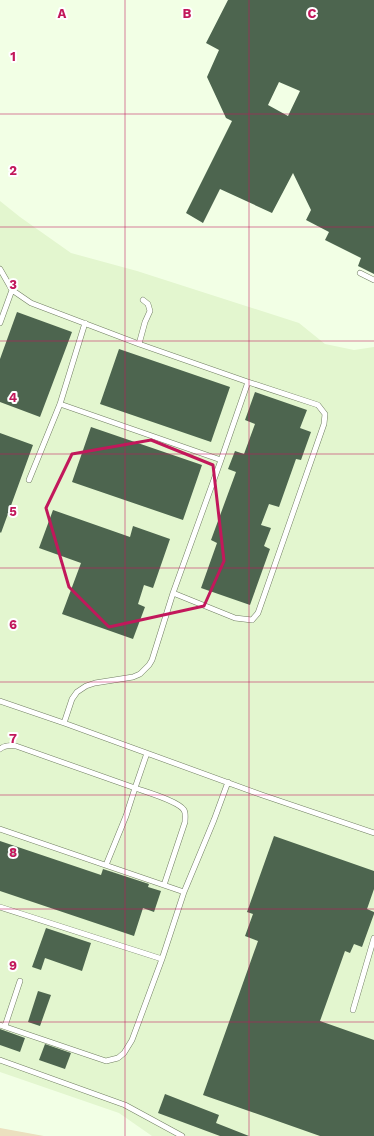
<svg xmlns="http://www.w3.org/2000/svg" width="374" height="1136" font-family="'Work Sans',sans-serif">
<rect width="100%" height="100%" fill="#f2ffe5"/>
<!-- built -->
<path fill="#e3f6cf" d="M0,201l20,16 51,36 66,18 162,52 26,21 29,6 20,-3v789h-222l-33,-23 -119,-41z"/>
<!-- green -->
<path fill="#ebe0bf" d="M0,1128l44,8h-44z"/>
<!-- building -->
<path fill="#4d654f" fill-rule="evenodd" d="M228,0h146v274l-16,-8 3,-8 -36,-18 4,-8 -23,-12 5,-10 -18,-37 -21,40 -52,-24 -17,34 -17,-10 46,-92 -6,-3 -19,-41 12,-27 -13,-7zM279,82l21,9 -12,25 -20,-11z
M17,312l55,20 -32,85 -40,-15v-43z
M119,349l111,38 -19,55 -111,-38z
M255,392l52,18 -7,18 11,4 -10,28 -5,-1 -17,48 -10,-3 -8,21 10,3 -7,18 6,3 -20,56 -49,-17 16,-45 -6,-3 25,-68 -8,-3 7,-18 9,3 11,-30 -10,-4z
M91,427l111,38 -19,55 -111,-38z
M0,433l33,12 -32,88 -1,-1z
M53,510l77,27 3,-11 37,13 -17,49 -9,-3 -6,19 7,3 -12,32 -71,-25 19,-51 -42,-15z
M274,836l100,35v18l-7,20 7,3v2l-12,33 -8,-3 -4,9 -5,-2 -25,70 54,19v96h-54l-117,-41 55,-154 -13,-5 8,-22 -6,-2z
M0,841l101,34 2,-6 46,15 -1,3 13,4 -7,21 -11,-4 -9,28 -134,-45z
M46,928l45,15 -9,28 -37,-13 -4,12 -9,-3z
M38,991l13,4 -11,31 -12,-4z
M0,1029l25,9 -5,14 -20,-7z
M45,1044l26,9 -6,16 -26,-9z
M165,1094l54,21 -3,8 33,13h-29l-62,-23z"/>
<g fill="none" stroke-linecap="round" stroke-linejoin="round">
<!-- service casing -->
<g stroke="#717e62" stroke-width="6">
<path id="service" d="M0,269l12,21 19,13 108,41 109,38 70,23 7,9 -1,10 -66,189 -6,7 -17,-2 -62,-25
M360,273l14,7
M0,323l12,-33
M139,344l6,-22 5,-11 -2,-7 -5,-4
M60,404l161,56
M29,480l31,-76 25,-81
M0,701l64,22 198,72 112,38
M64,723l8,-24 5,-7 9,-6 9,-3 38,-6 7,-3 9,-9 3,-5 21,-67 48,-133 27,-78
M0,749c5,-4 10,-4 16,-3l119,42 12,-35
M0,829l184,63
M106,865l20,-49 9,-28c11,4 43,13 49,22 2,3 1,8 1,12l-21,63
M0,907l162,52
M353,1010l21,-72
M0,1025l106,36 12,-3 6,-5 8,-13 30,-81 22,-67 30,-72 14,-38
M5,1026l15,-45
M0,1060l125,45 57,31"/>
</g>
<!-- service -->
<use href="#service" stroke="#fff" stroke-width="5"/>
</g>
<!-- marked area -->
<path fill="none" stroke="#c2185b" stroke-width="3" stroke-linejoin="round" d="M151,440l62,25 11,96 -20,45 -95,21 -40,-40 -23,-79 26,-54z"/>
<!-- grid -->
<path fill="none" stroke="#c2185b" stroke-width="1" stroke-opacity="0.55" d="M125,0v1136M249,0v1136M0,114h374M0,227h374M0,341h374M0,454h374M0,568h374M0,682h374M0,795h374M0,909h374M0,1022h374"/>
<g font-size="13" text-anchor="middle" font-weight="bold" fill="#c2185b" stroke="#fff" stroke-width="4" stroke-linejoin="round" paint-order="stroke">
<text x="62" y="18">A</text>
<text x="187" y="18">B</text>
<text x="312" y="18">C</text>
<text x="13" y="61">1</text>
<text x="13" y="175">2</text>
<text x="13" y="289">3</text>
<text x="13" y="402">4</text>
<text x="13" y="516">5</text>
<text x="13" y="629">6</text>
<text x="13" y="743">7</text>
<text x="13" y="857">8</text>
<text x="13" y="970">9</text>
</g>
</svg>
